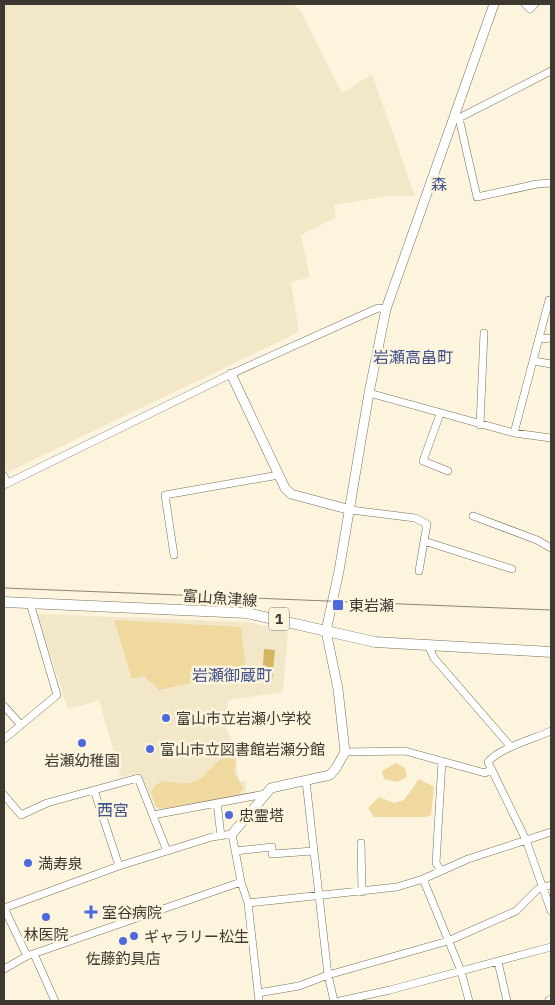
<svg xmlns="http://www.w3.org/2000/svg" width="555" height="1005" font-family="'IBM Plex Sans','Noto Sans JP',sans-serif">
<rect width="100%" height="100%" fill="#fcf4dd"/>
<!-- built -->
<path fill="#f3e7ca" d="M4,4h290l8,9 40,80 30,-19 43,122h-27l-54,9 2,12 -35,18 9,42 -19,5 8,50 -293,141 -2,-6z
M37,614l210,8 41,9 -5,61 -55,8 -2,28 10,20 2,33h8v13l-89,16 -18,-37 -18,4 -22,-77 -31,9z"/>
<!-- green -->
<path fill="#efd99e" d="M114,620l127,7 5,44 -87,19 -15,-14 -12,3z
M230,752l6,5 -2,15 9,15 -6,11 -72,11 -9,-2 -5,-15c11,-20 22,-5 39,-9 15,-3 26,-23 40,-31z
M396,763l9,5 2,9 -10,5 -13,-3 -2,-8z
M419,779l15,8 -3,28 -6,2h-51l-6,-9 11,-11 15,6 10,-3z"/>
<!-- water -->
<path fill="#d4b561" d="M264,649l11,1 -3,30 -10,-1z"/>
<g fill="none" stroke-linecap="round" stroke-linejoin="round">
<!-- minor casing -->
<g stroke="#77705c" stroke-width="8">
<path id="minor" d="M525,4l5,5 5,-5
M454,116l5,2 18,79 60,-13 14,-1
M459,118l92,-47
M540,339l11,-1
M534,361l17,3
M369,393l145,40 37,5
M440,414l-17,47 25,10
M480,425l4,-92
M514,433l35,-133h2
M4,476l3,7
M4,485l227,-111 147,-66 8,1
M351,510l64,8 12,6 -3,17 88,28
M473,516l64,24 14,8
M174,555l-9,-60 114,-20
M419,571l5,-30
M428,645l6,13 77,89
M4,706l17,19
M551,731c-17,8 -52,17 -63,31l38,78 25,71
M4,739l53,-44 -27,-92
M345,752l60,-1 80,22 5,-3
M306,781l22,194 6,26
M94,790l25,76
M4,795l17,20 26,-12 91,-25 29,73
M217,803l4,33
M153,815l112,-21
M361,843l1,49
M235,851l37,-4v7l41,-3
M441,871l-5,-8 6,-102
M423,879l38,92 8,30
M248,903l149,-16 26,-8 45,-20 83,-27
M4,908l115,-42 93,-29 20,-3 9,48 7,21 11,98
M4,908l23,48
M34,954l21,47
M498,962l9,39
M4,969l23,-13 214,-74
M258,993l41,-7 29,-11 120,-34 68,-30 22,-22 13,-4
M340,1001l50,-11 161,-43"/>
</g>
<!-- tertiary casing -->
<g stroke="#77705c" stroke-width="10">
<path id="tertiary" d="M231,374l54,114 6,6 60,16
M232,834l39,-46 59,-13 6,-7 9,-16 -7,-63 -12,-58 13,-60 30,-178 17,-84 108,-305"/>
</g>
<!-- primary casing -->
<g stroke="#77705c" stroke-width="11">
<path id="primary" d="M4,602l243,11 128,29 176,10
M550,1001h1"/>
</g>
<!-- minor -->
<use href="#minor" stroke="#fff" stroke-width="7"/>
<!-- tertiary -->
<use href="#tertiary" stroke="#fff" stroke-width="9"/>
<!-- primary -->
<use href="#primary" stroke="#fff" stroke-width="10"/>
<!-- tram -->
<path stroke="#8c8678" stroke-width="1" d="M4,588l547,22"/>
</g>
<!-- markers -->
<g fill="#4d69dd" stroke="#fcf4dd" stroke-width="2">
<rect x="332" y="599" width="12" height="12" rx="2.5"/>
<circle cx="166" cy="718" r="5"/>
<circle cx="82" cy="743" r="5"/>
<circle cx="150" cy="749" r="5"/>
<circle cx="229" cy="815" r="5"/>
<circle cx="28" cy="863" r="5"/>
<path d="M88.5 904.5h5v5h5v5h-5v5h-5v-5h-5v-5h5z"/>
<circle cx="46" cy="917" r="5"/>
<circle cx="134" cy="936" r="5"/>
<circle cx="123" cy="941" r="5"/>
</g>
<g text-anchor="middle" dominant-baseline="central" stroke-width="5" stroke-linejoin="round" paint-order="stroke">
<!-- shield labels -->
<rect fill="#fcf4dd" stroke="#767165" stroke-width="1" x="269" y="607.5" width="20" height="23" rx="4"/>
<g font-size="14" font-weight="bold" fill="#3d3931">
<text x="279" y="619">1</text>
</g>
<!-- street labels -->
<g font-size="15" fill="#3d3931" stroke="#fcf4dd">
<text transform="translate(220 598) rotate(4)">富山魚津線</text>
</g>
<!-- poi labels -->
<g font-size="15" fill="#3d3931" stroke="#fcf4dd" text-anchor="start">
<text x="349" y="605">東岩瀬</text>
<text x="176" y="718">富山市立岩瀬小学校</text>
<text x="160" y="749">富山市立図書館岩瀬分館</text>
<text x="82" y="760" text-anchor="middle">岩瀬幼稚園</text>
<text x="239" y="815">忠霊塔</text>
<text x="38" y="863">満寿泉</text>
<text x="102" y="912">室谷病院</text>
<text x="46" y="934" text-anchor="middle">林医院</text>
<text x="144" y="936">ギャラリー松生</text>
<text x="123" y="958" text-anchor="middle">佐藤釣具店</text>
</g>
<!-- neighbourhood labels -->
<g font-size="16" fill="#40528e" stroke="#fcf4dd">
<text x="439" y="184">森</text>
<text x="413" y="357">岩瀬高畠町</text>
<text x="232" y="675">岩瀬御蔵町</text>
<text x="113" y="810">西宮</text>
</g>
</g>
<!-- border -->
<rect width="555" height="1005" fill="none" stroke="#3d3931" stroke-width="10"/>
</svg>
